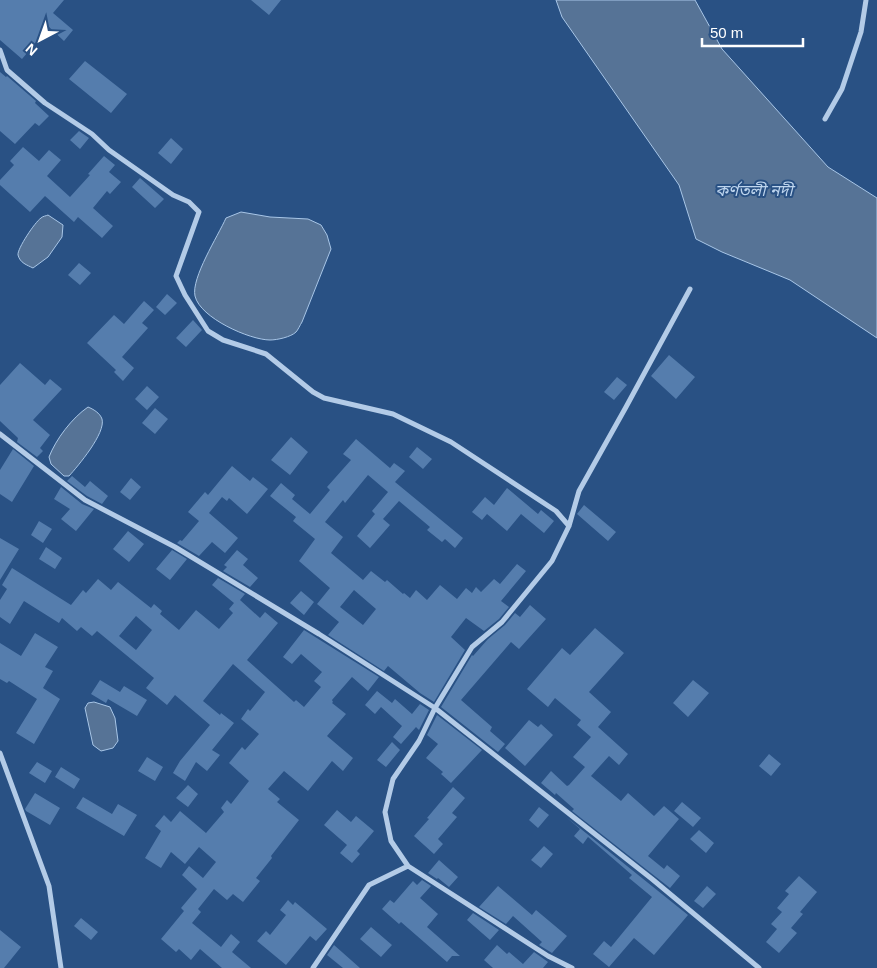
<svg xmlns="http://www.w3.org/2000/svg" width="877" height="968" font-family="Helvetica,'Noto Sans Bengali',sans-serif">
<rect width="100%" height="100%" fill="#295184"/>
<!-- water -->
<path fill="#567396" stroke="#a8c6e7" d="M556,0h139l27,49 106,118 49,31v140l-87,-58 -68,-28 -26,-13 -17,-54 -117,-168z
M241,212l29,5 38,2 13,6 6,10 4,14 -29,73c-2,3 -4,8 -6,10 -5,5 -19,8 -26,8 -20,0 -70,-22 -75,-44 -4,-18 23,-60 31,-78z
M48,215l15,10 -1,12 -14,20 -15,11c-6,-3 -13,-5 -15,-13 -1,-6 17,-33 23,-37 2,-2 5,-2 7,-3z
M88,407c5,2 12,6 14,12 4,14 -24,47 -33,57h-5l-13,-12 -2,-7c7,-18 23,-39 39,-50z
M94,702l16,5 5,11 3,23 -5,7 -12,3 -8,-6 -8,-37 3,-5z"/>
<!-- building -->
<path fill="#557dad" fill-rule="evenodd" d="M0,0h64l-11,13 20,17 -9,11 -15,-14 -27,32 -22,-19z
M251,0h30l-12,15z
M85,61l42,33 -16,19 -42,-34z
M0,72l6,5 1,-1 29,25 -1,2 14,13 -10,10 -4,-3 -20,21 -15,-13z
M79,131l10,7 -9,11 -10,-9z
M171,138l12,11 -12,15 -13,-11z
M23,147l16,14 10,-11 12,10 -14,16 23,21 20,-22 -2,-1 16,-18 11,9 -6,7 12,10 -11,12 -3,-3 -14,17 20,18 -11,12 -24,-21 -4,5 -29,-26 -15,16 -30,-27v-5l14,-15 -4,-4z
M140,178l24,21 -9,9 -23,-21z
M79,263l12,10 -11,12 -12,-10z
M167,294l10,9 -12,12 -9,-8z
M144,301l10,9 -12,13 6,5 -26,29 12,11 -11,13 -9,-9 2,-2 -29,-27 27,-28 10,9z
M193,320l9,10 -16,17 -10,-9z
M669,355l26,22 -19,22 -25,-23z
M20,363l25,22 5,-6 12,10 -29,31 17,15 -10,13 3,3 -6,6 -20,-15 1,-4 -18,-17v-36z
M617,377l10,8 -13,15 -10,-8z
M147,386l12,11 -12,13 -12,-11z
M155,408l13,11 -13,15 -13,-11z
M291,437l17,15 -18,23 -19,-15z
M356,439l34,29 4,-5 11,8 -10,11 68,56 -8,10 -10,-9 -3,3 -15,-12 3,-3 -31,-26 -16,18 7,6 -20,23 -13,-12 18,-22 -3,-3 16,-19 -20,-17 -23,28 -2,-3 -18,22 18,15 -12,16 32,27 8,-9 14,11 2,-2 16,14 1,-1 6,5 6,-8 11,10 13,-15 17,14 9,-11 6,5 4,-6 5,5 13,-13 6,5 17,-20 9,7 -25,30 8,6 -10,12 -15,12 -18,-13 -15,19 14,13 -31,52 -14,-9 -32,-27 -4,5 -56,-36 11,-13 -22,-18 13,-16 -31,-27 16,-22 -22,-18 3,-4 -26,-21 11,-13 14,12 -3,4 18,15 20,-24 -3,-3 24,-27 -8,-6zM354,590l22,19 -13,16 -23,-18z
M417,447l15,12 -9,10 -14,-12z
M13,449l21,17 -22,36 -12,-8v-24z
M232,466l18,15 3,-4 15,12 -21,25 -18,-16 -2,3 -5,-4 -13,16 29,25 -13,15 -13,-11 -13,14 -22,-13 3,-3 2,1 17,-20 -11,-9 17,-20 3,3z
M72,476l13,11 5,-6 18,15 -6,8 -15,-8 -20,-15z
M131,478l10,9 -11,13 -10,-8z
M61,487l21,17 12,5 -18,22 -15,-12 9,-10 -16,-10z
M507,488l31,26 3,-4 13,11 -10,12 -23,-19 -14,17 -20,-17 -5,6 -10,-8 13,-15 9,8z
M584,505l32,27 -8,9 -31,-27z
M39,521l13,8 -9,14 -12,-8z
M128,531l16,13 -15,18 -16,-13z
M0,538l19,11 -19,31z
M46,547l16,11 -7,11 -16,-10z
M172,550l15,9 -17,21 -14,-11z
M237,550l11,9 -5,6 15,13 -8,9 -27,-16 4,-4 -3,-2z
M12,568l59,37 12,-15 3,3 12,-14 13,11 7,-8 33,26 3,-4 8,7 -2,3 19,16 17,-20 23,19 14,-16 -4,-4 5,-6 -22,-18 6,-7 27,16 -5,6 20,18 5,-6 13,11 -31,37 47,42 2,-2 8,7 17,-20 -7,-6 8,-9 -21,-18 -9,10 -9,-7 21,-27 75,47 -11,14 -16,-14 -20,23 1,2 -1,1 14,11 -19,22 26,22 -10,13 -11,-10 -24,30 -24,-20 -16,18 12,10 -3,3 22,18 -28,36 1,2 -16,20 4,3 -17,21 -10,-8 -6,6 -13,-11 -16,20 3,3 -9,11 29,24 10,-13 9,8 -8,10 19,16h-29l-22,-19 -9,11 -12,-11 -3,3 -15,-13 23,-28 -3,-3 16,-19 -15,-14 7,-9 14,12 13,-16 -17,-15 -14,17 -14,-12 -10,16 -16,-10 16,-27 -6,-5 9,-11 7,7 9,-11 26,22 18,-21 -3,-4 6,-8 4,4 18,-23 -20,-18 13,-16 3,3 14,-16 -18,-15 7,-10 2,2 15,-19 -32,-28 -30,37 17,14 1,-2 13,10 -22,27 8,5 -13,16 -11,-9 -11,19 -12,-8 7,-12 30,-36 -35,-30 -8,10 -21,-17 8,-10 -57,-47 -5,5 -11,-9 -4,4 -15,-13 -3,5 -35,-22 -14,23 -10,-7v-17l7,-11 -5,-4zM136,616l16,14 -16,20 -17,-14z
M301,591l13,11 -10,13 -14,-12z
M530,605l16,14 -27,30 -8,-7 -50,58 31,27 -2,4 15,13 -7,8 -57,-45 31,-52 1,1 15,-17 17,-14 10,-12 5,4z
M595,628l29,25 -35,39 22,20 -13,15 30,27 -9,11 -10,-9 -18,20 30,25 7,-8 26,23 10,-10 15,13 -31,37 16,13 3,-4 13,11 -10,12 -98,-77 2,-2 -18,-16 -1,2 -14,-12 10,-12 16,15 2,-1 16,-18 -12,-10 18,-20 -14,-12 4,-5 -26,-22 -7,9 -21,-18 35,-41 8,7z
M35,633l23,14 -13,20 8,4 -10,17 17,11 -26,45 -18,-11 21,-34 -28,-18 -2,2 -7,-4v-36l21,13z
M100,680l20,12 4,-6 23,14 -10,16 -29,-17 -2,4 -15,-9z
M693,680l16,13 -21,24 -15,-14z
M377,691l15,12 3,-4 17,15 8,-10 9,6 -10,20 -3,-3 -15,17 -8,-7 9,-11 -21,-19 -6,7 -10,-9z
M437,715l45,35 -31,33 -10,-9 2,-2 -17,-14 12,-14 -11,-9z
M529,720l9,7 3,-3 12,11 -28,31 -20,-18z
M392,742l8,8 -14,17 -9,-7z
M769,754l12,10 -10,12 -12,-10z
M147,757l16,10 -8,14 -17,-10z
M37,762l15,9 -7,12 -16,-10z
M61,767l19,12 -6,10 -19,-12z
M188,785l10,9 -10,13 -12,-9z
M453,787l12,11 -13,15 5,4 -19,22 5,5 -9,10 -20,-18 15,-17 -2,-1z
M35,793l25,15 -10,17 -24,-14 -1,-2z
M83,797l29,17 6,-10 19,11 -13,21 -48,-28z
M682,802l19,16 -8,9 -19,-16z
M539,807l10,8 -11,13 -9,-8z
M337,810l14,12 5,-6 18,15 -17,20 3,3 -8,9 -12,-10 7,-8 -23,-20z
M566,817l122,98 -34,40 -20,-17 -25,29 -16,-13 11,-13 7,6 41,-50 -23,-19 3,-3 -44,-38 -5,7 -9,-8 6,-7z
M699,830l15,13 -8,10 -16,-14z
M544,846l9,8 -12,14 -10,-8z
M439,860l19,17 -9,10 -11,-9 -1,1 -9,-6z
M799,876l18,16 -17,20 3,2 -12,14 6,5 -18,20 -13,-11 11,-13 -6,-5 11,-12 -5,-4 12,-14 -4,-3z
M422,880l9,6 -11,12 18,16 -11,13 33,29h-8l-5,6 -46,-40 -2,2 -17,-15 8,-9 4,3 19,-22 4,4z
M498,886l34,29 4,-5 31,26 -15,17 -13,-8 3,-3 -29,-26 -7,8 -27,-17z
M707,886l9,8 -13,14 -9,-7z
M288,900l5,5 2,-3 32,27 -11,12 -6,-5 -24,29 -29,-24 9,-10 4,4 16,-20 -6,-5z
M473,913l26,17 -9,10 -23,-20z
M81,918l17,14 -7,8 -17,-14z
M371,927l21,18 -11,12 -21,-18z
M0,930l21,17 -17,21h-4z
M334,945l26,23h-17l-16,-13z
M497,945l10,9 2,-2 14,12 11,-12 14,10 -5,6h-50l-9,-8z"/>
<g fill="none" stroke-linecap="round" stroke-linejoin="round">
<!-- street -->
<path stroke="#b3cbe7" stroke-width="5" d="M0,50l7,20 38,33 47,31 17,16 64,45 16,7 10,10 -23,64 9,19 23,36 15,9 43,14 47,38 11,6 69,16 58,28 105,69 13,15
M825,119l17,-30 19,-57 5,-32
M0,434l85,66 90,47 144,87 116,74 217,171 107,89
M0,753l49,133 12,82
M313,968l56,-83 39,-19
M572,968l-24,-12 -140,-90 -17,-25 -6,-29 8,-33 26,-38 16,-33 37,-61 30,-25 50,-61 17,-35 10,-35 47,-84 64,-118"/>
</g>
<g text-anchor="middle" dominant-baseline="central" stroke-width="4" stroke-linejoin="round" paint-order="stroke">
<!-- water labels -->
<g font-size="16" font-style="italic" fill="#bed5ee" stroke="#295184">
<text x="754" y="190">কর্ণতলী নদী</text>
</g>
</g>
<!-- north arrow -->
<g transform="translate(40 40) rotate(221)" stroke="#295184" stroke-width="4" paint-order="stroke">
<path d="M0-4L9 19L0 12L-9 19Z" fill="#ffffff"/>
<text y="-8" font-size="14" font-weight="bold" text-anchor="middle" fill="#ffffff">N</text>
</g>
<!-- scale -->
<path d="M702 38v8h101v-8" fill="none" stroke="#ffffff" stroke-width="2.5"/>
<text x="710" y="38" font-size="15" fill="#ffffff" stroke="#295184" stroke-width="4" paint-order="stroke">50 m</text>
</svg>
